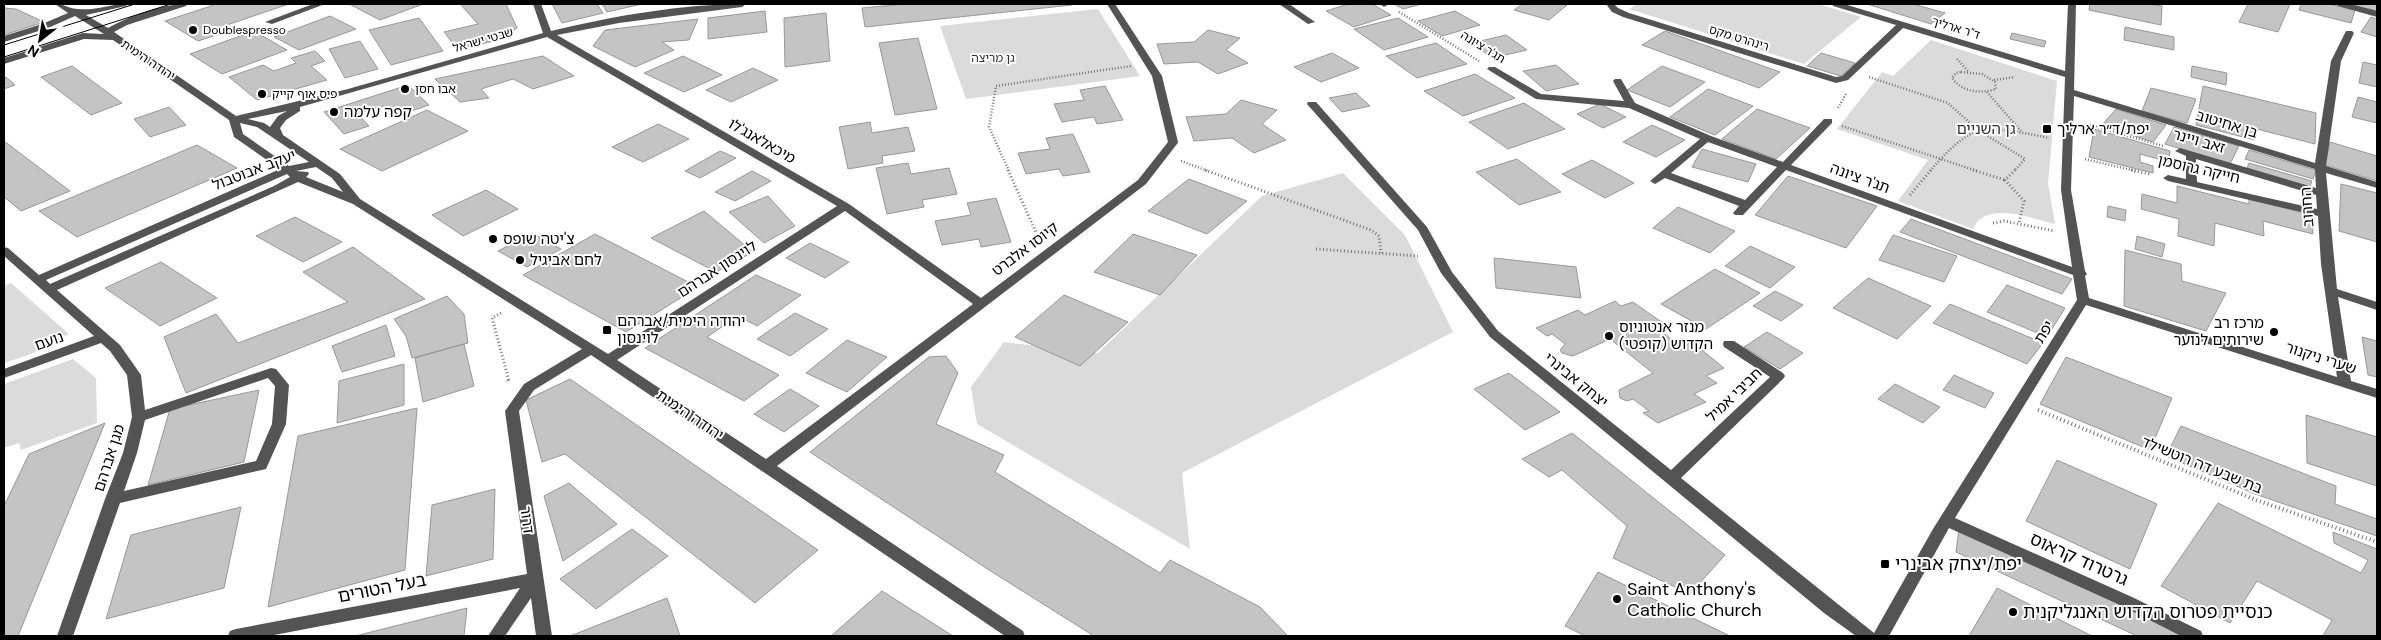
<svg xmlns="http://www.w3.org/2000/svg" width="2381" height="640" font-family="'DM Sans','Noto Sans Hebrew',sans-serif">
<rect width="100%" height="100%" fill="#fff"/>
<!-- green -->
<path fill="#dbdbdb" d="M1637,4h181l43,13 -57,47 -175,-55z
M1098,9l42,67 -174,23 -26,-73z
M1931,40l126,41 -9,102 7,41c-21,-5 -55,-19 -75,-5 -3,2 -5,7 -7,10l-75,-28 30,-41 -91,-31 45,-57 11,4z
M1343,173l62,62 48,97 -271,141 8,76 -213,-125 -6,-37 33,-45 94,11 164,-157z
M11,283l58,51 -40,21 -25,8v-77z
M73,359l23,19 1,45 -76,27 -2,-7 -15,5v-64z"/>
<!-- building -->
<path fill="#c4c4c4" stroke="#989898" d="M217,4h72l-62,21 7,4 -36,12 -33,-20z
M354,4h69l-43,16 -29,-15z
M460,4h46l11,24 -18,12 -42,9 -13,-17 34,-8z
M552,4h45l6,9 -41,10z
M602,4h40l-35,8z
M905,4h166l1,1 -207,22 -3,-19z
M1348,4h24l19,11 -37,12 -28,-16z
M1394,4h28l-19,5z
M1522,4h39l6,1 -18,15 -35,-10z
M1867,4h46l32,9 -14,11z
M2090,4h59l13,2 -1,19 -72,-15z
M2248,4h42l-12,28 -39,-10z
M2301,4h28l26,6 -4,13 -52,-13z
M2355,4h22v7l-24,-6z
M4,8l12,1 28,13 -40,13z
M765,11l2,21 -59,7v-21z
M1455,11l25,14 -38,11 -24,-15z
M826,13l4,48 -45,6 -1,-49z
M330,16l26,13 -57,21 -25,-13z
M2371,17l6,2v18l-16,-5z
M419,18l24,33 -52,14 -22,-35z
M1398,18l30,19 -44,13 -30,-21z
M698,19l-9,21 -27,2 12,8 -39,17 -42,-21 12,-16z
M2125,27l49,10v13l-50,-10z
M1208,30l32,8 -14,12 22,13 -30,11 -20,-12 -34,2 -7,-20 37,-2z
M254,31l33,19 -65,24 -32,-20z
M1665,31l115,41 -21,16 -117,-43z
M2012,33l34,8 -2,6 -34,-8z
M1506,35l21,15 -35,8 -20,-15z
M918,38l19,71 -42,6 -16,-72z
M360,41l18,28 -33,9 -16,-29z
M1436,43l31,21 -50,14 -31,-22z
M315,51l10,10 -14,5 16,14 -70,20 -28,-23 34,-12 11,6 22,-8 -5,-5z
M1332,53l27,15 -38,14 -27,-15z
M1821,53l34,10 -14,13 -34,-10z
M543,56l31,20 -41,13 -20,-10 -32,10 8,9 -29,4 -25,-23z
M683,56l39,19 -38,17 -40,-19z
M2363,62l14,3v22l-18,-4z
M1556,65l23,19 -33,7 -23,-20z
M72,66l50,37 -31,12 -50,-38z
M1662,66l43,16 -35,25 -43,-17z
M2192,66l35,7 -1,12 -35,-8z
M753,68l25,12 -47,22 -25,-12z
M1475,74l40,24 -52,18 -39,-25z
M6,77l9,8 -11,4v-11z
M408,85l21,20 -35,12 -11,-11 -25,8 11,12 -25,8 -20,-22z
M1105,86l18,34 -26,4 -3,-7 -32,5 -8,-18 30,-4 -4,-10z
M2203,86l113,27 -1,31 -58,-15 -2,11 -59,-15z
M2151,88l45,11 -9,24 -45,-12z
M1708,89l45,17 -38,29 -45,-18z
M1356,93l14,13 -28,6 -13,-14z
M2358,97l19,5v21l-25,-6z
M1241,100l36,10 -15,14 24,16 -32,13 -22,-15 -38,3 -8,-24 40,-3z
M1524,103l41,26 -57,20 -39,-27z
M1600,104l26,13 -23,11 -26,-14z
M169,107l17,18 -36,12 -16,-18z
M1757,109l53,19 -34,31 -54,-20z
M2116,109l50,16 -13,17 -51,-17z
M427,110l41,21 -86,40 -42,-22z
M870,122l2,11 36,-6 7,24 -33,5 1,7 -35,6 -9,-42z
M658,124l31,15 -46,23 -31,-15z
M1652,125l33,15 -29,17 -33,-15z
M2174,127l65,19 -9,18 -65,-20z
M2094,129l76,22 -1,11 -29,-8v8l13,4v7l-64,-16z
M1073,134l17,38 -27,4 -4,-7 -33,5 -8,-21 32,-4 -4,-11z
M4,141l66,50 -49,20 -17,-14z
M2330,142l47,14v25l-52,-16z
M197,145l40,23 -160,69 -38,-26z
M1702,149l54,15 -8,18 -56,-15z
M2249,150l67,20 -3,9 -68,-20z
M720,151l16,7 -36,20 -15,-7z
M1517,159l44,33 -42,13 -43,-33z
M1592,160l42,23 -29,15 -43,-24z
M908,163l3,11 38,-6 8,26 -35,6 2,7 -37,7 -11,-46z
M2249,163l63,18 -2,6 -63,-19z
M752,171l19,10 -36,20 -20,-9z
M1788,176l89,30 -31,42 -91,-33z
M1189,179l58,22 -40,33 -59,-23z
M2341,184l36,9v49l-38,-11z
M2177,186l72,18v-5l63,16 1,19 -50,-13 1,15 -49,-13 -1,23 -36,-10 1,-17 -38,-10 1,-15 35,9z
M486,190l32,19 -55,27 -31,-21z
M768,196l27,30 -31,17 -35,-31z
M996,198l15,44 -30,5 -2,-8 -37,6 -7,-24 36,-6 -4,-12z
M2108,206l18,4 -1,11 -18,-4z
M1678,207l57,24 -25,22 -57,-25z
M704,211l49,41 -37,20 -65,-34z
M295,217l47,25 -39,20 -47,-26z
M1911,219l161,60 -10,15 -162,-62z
M532,233l29,16 -34,18 -29,-16z
M595,234l103,53 -72,45 -103,-57z
M1133,234l64,21 -37,40 -66,-23z
M1893,235l64,21 -13,26 -65,-22z
M2137,236l28,8 -3,13 -27,-8z
M810,243l39,19 -24,16 -39,-20z
M1750,246l45,21 -25,21 -45,-22z
M353,247l72,52 -239,94 -22,-56 52,-23 22,29 110,-41 -45,-30z
M2125,250l56,14 1,17 44,12 -20,38 -82,-25z
M1494,258l82,9 5,31 -85,-10z
M161,262l56,36 -57,28 -55,-38z
M1715,269l45,24 -54,36 -45,-25z
M756,275l45,20 -44,31 -19,-10 -31,21 72,38 -35,26 -99,-53z
M1868,278l63,28 -34,33 -64,-31z
M2007,285l58,23 -18,29 -60,-25z
M1775,291l28,14 -22,16 -28,-15z
M1064,295l64,27 -48,44 -65,-29z
M447,296l17,18 4,29 -56,15 -6,-22 -12,-17z
M1615,301l6,5 12,-4 30,21 -8,3 26,21 11,-5 32,26 -18,8 11,7 -23,11 12,8 -48,21 -15,-10 6,-2 -16,-12 -6,2 -7,-3 -1,-8 34,-17 -43,-34 -37,17 -11,-3 -2,-3 5,-6 -13,-10 -5,2 -11,-8 42,-18 7,5z
M1950,304l93,39 -16,21 -94,-41z
M795,313l33,16 -38,27 -33,-17z
M386,325l9,31 -53,16 -10,-26z
M1767,332l36,21 -23,16 -36,-22z
M2362,337l15,4v36l-9,-2z
M847,340l40,17 -40,35 -41,-19z
M464,344l10,42 -51,16 -8,-44z
M946,356l12,17 -22,51 68,31 -9,17 165,101 10,-13 90,47 28,29h-194l-105,-66 -179,-118 119,-95z
M2066,357l106,41 -22,52 -110,-46z
M404,364v41l-67,18 2,-42z
M1509,373l51,39 -35,18 -51,-41z
M1954,375l40,18 -9,15 -42,-18z
M570,379l248,171 -63,53 -190,-149 -23,8 -16,-62z
M1895,384l45,23 -17,16 -45,-24z
M790,389l29,17 -35,26 -30,-18z
M259,390l-15,72 -96,23 22,-76z
M417,408l-12,162 -137,37 30,-171z
M2306,415l71,22v49l-70,-23z
M105,423l-87,213h-14v-130l25,-52z
M2181,426l155,60 -1,18 42,15v17l-122,-42 -89,-38z
M1572,433l153,122 -35,39 -77,-36 14,-32 -65,-56 -13,7 -27,-18z
M2057,460l100,44 -27,65 -104,-48z
M569,483l48,41 -54,37 -19,-65z
M495,489l-2,70 -67,17 6,-71z
M2218,503l143,70 7,-13 -34,-17 -1,-11 44,17v87h-54l9,-16 -75,-39 -27,42 -69,-37z
M241,507l-17,81 -118,31 25,-84z
M632,529l36,27 -72,53 -36,-30z
M1959,529l185,86 43,21h-50l-181,-84z
M1598,572l132,64h-145l-20,-10z
M1997,588l95,48h-123z
M882,591l71,45h-122z
M667,598l13,38h-110z
M467,608l-3,28h-109z"/>
<g fill="none" stroke-linecap="round" stroke-linejoin="round">
<!-- path-far2 -->
<path stroke="#767676" stroke-width="2.5" stroke-dasharray="1 2" stroke-linecap="butt" d="M1399,12l80,49
M1957,59l11,12
M1961,72l21,2 13,8 1,7c-16,5 -34,3 -44,-11l4,-5z
M1869,77l79,26 30,27 47,29 -11,12
M1994,80l21,-3
M1987,92l34,39
M1838,108l8,-14
M2087,124l76,22
M1842,126l135,45
M2085,159l51,12
M1181,161l27,10
M1009,171l-20,-44 7,-41 135,-20
M1930,171c13,-15 28,-32 47,-40 12,-6 58,4 72,7"/>
<!-- path-far1 -->
<path stroke="#767676" stroke-width="3" stroke-dasharray="1 2.5" stroke-linecap="butt" d="M1008,170l31,69
M1205,170l166,60 8,6 2,17
M1973,170l32,10
M2015,170l-10,10 19,21 -5,22
M2131,170l19,4
M1910,195l21,-25
M1993,223l11,-2 51,10
M1316,249l102,7
M501,313l-9,5 17,63"/>
<!-- path -->
<path stroke="#767676" stroke-width="4" stroke-dasharray="1 3" stroke-linecap="butt" d="M508,380l1,2
M2038,410l218,90 121,42"/>
<!-- minor -->
<path fill="#545454" fill-rule="evenodd" d="M55,4c9,0 15,5 23,5 17,2 32,-5 49,-5l-1,2 -40,9 22,13c22,-12 53,-24 79,-24l-1,2 -59,19 -13,7 122,84 112,-27 195,-56 -10,-29h8l10,27c63,-15 130,-27 195,-27l-4,3 -123,16 -62,12 292,169 132,94 157,-118 30,-38 -16,-66 -45,-72h8l47,72 16,66 -1,2 -31,40 -369,282 246,165 2,5h-20l-414,-281 -57,35 -15,21 33,225h-16l-5,-38 -26,38h-17l32,-48 -251,48h-41l2,-5 6,-2 291,-55 -22,-163 19,-27 58,-35 -229,-145 -55,-22 -241,108 63,55 21,30 4,35 126,-42 5,1 13,16 -3,39 -20,45 -146,34 -47,133h-16l48,-137 18,-46 9,-36 -5,-42 -17,-24 -9,-8 -97,35v-9l90,-33 -90,-80v-9l4,1 31,27 241,-106 -46,-32 -5,-17 -116,-80 -29,-1 -80,25v-6l79,-25 21,1 -29,-18 -27,12 -44,14v-6l38,-12 26,-11zM547,37l290,169 -229,148 -248,-155 -20,-25 -57,-39 -3,-7 6,-8 14,-9v-4zM287,111l-9,5 -8,11 -6,-4 -16,-4zM240,123l17,4 52,35 -20,4 -46,-32zM316,167l16,11 11,14 -37,-15 3,-3 -1,-2 -12,-1zM287,174l3,3 -16,9 -224,98 -4,-4zM845,211l128,93 -207,155 -149,-99zM268,378l7,8 -3,38 -16,37 -132,30 13,-38 8,-33z
M313,4h12l-53,20 -7,-2z
M1279,4h10l26,18 -7,2z
M1380,4h9l-5,3z
M1606,4h8l4,4 11,5 207,64 6,-1 54,-51 -63,-19 -1,-2h12l221,67 3,-67h8l-2,86 241,73 16,-102 15,-30h6l2,2 -13,28 -15,105 51,16v6l-51,-15 11,116 40,13v8l-39,-13 13,84 26,8v9l-291,-93 -131,213 177,79 69,34 2,5h-22l-61,-31 -171,-77 -60,108h-33l-32,-23 -334,-276 -49,-64 -23,-43 -111,-126 1,-2h8l111,125 25,45 46,59 173,139 99,-93 -46,-30 -1,-3 1,-3h10l49,32 2,3 -2,3 -102,99 193,155 59,-104 144,-229 -4,-25 -287,-105 -43,45h-8l-2,-2 6,-7 -74,-28 -10,6 -5,-3 50,-42 -71,-31 -93,-9 -49,-30 2,-2h6l46,27 83,7 -11,-20 2,-2h6l14,24 76,33 72,26 41,-43h8v4l-41,42 281,102 -11,-77 4,-113 -162,-49 -55,52 -12,3 -213,-66 -11,-5zM2074,96l241,73 1,19 -136,-40 -5,3 11,5v23l-18,-4 -5,3 5,3 150,35 3,48 16,113 -248,-79 -4,-22 2,-2 -2,-3 -14,-81zM1708,142l69,25 -32,33 -74,-27zM2196,159l120,36 1,14 -120,-27z
M2337,4h13l27,7v6l-39,-11z"/>
<!-- tram -->
<path stroke="#000" stroke-width="1" d="M4,45l131,-41
M4,57l167,-53"/>
</g>
<!-- markers -->
<g fill="#000" stroke="#fff" stroke-width="2">
<circle cx="193" cy="30" r="5"/>
<circle cx="405" cy="89" r="5"/>
<circle cx="262" cy="94" r="5"/>
<circle cx="334" cy="112" r="5"/>
<rect x="2042" y="124" width="10" height="10" rx="2.5"/>
<circle cx="493" cy="239" r="5"/>
<circle cx="520" cy="260" r="5"/>
<rect x="602" y="325" width="10" height="10" rx="2.5"/>
<circle cx="2274" cy="332" r="5"/>
<circle cx="1609" cy="336" r="5"/>
<rect x="1880" y="559" width="10" height="10" rx="2.5"/>
<circle cx="1617" cy="599" r="5"/>
<circle cx="2013" cy="612" r="5"/>
</g>
<g text-anchor="middle" dominant-baseline="central" stroke-width="4" stroke-linejoin="round" paint-order="stroke">
<!-- far-street labels -->
<g font-size="12" fill="#000" stroke="#fff">
<text transform="translate(1956 28) rotate(17)">ד"ר ארליך</text>
<text transform="translate(1739 38) rotate(17)">רינהרט מקס</text>
<text transform="translate(483 40) rotate(-16)">שבטי ישראל</text>
<text transform="translate(1483 47) rotate(32)">תג'ר ציונה</text>
<text transform="translate(148 60) rotate(34)">יהודה הימית</text>
</g>
<!-- far-poi labels -->
<g font-size="12" fill="#000" stroke="#fff" text-anchor="start">
<text x="203" y="30">Doublespresso</text>
<text x="415" y="89">אבו חסן</text>
<text x="272" y="94">פיס אוף קייק</text>
</g>
<!-- far-park labels -->
<g font-size="12" fill="#323232" stroke="#fff">
<text x="993" y="58">גן מריצה</text>
</g>
<!-- poi labels -->
<g font-size="15" fill="#000" stroke="#fff" text-anchor="start">
<text x="344" y="112">קפה עלמה</text>
<text x="2057" y="129">יפת/ד״ר ארליך</text>
<text x="503" y="239">צ'יטה שופס</text>
<text x="530" y="260">לחם אביגיל</text>
<text x="617" y="321">יהודה הימית/אברהם<tspan x="617" dy="17">לוינסון</tspan></text>
<text x="2264" y="323" text-anchor="end">מרכז רב<tspan x="2264" dy="17">שירותים לנוער</tspan></text>
<text x="1619" y="327">מנזר אנטוניוס<tspan x="1619" dy="17">הקדוש (קופטי)</tspan></text>
</g>
<!-- street labels -->
<g font-size="15" fill="#000" stroke="#fff">
<text transform="translate(2227 124) rotate(17)">בן אחיטוב</text>
<text transform="translate(762 141) rotate(30)">מיכאלאנג'לו</text>
<text transform="translate(2199 141) rotate(16)">זאב ויינר</text>
<text transform="translate(2199 169) rotate(13)">חייקה גרוסמן</text>
<text transform="translate(254 170) rotate(-21)">יעקב אבוטבול</text>
<text transform="translate(1860 178) rotate(20)">תג'ר ציונה</text>
<text transform="translate(2307 207) rotate(-94)">החרוב</text>
<text transform="translate(1025 249) rotate(-37)">קיוסו אלברט</text>
<text transform="translate(717 269) rotate(-33)">לוינסון אברהם</text>
<text transform="translate(2044 332) rotate(-58)">יפת</text>
<text transform="translate(49 341) rotate(-19)">נועם</text>
<text transform="translate(2321 358) rotate(18)">שערי ניקנור</text>
<text transform="translate(1576 380) rotate(39)">יצחק אבינרי</text>
<text transform="translate(1734 395) rotate(-44)">חביבי אמיל</text>
<text transform="translate(690 415) rotate(34)">יהודה הימית</text>
<text transform="translate(109 458) rotate(-72)">מגן אברהם</text>
<text transform="translate(2202 465) rotate(22)">בת שבע דה רוטשילד</text>
<text transform="translate(527 520) rotate(82)">דרור</text>
</g>
<!-- park labels -->
<g font-size="15" fill="#323232" stroke="#fff">
<text x="1986" y="129">גן השניים</text>
</g>
<!-- near-street labels -->
<g font-size="18" fill="#000" stroke="#fff">
<text transform="translate(2079 559) rotate(24)">גרטרוד קראוס</text>
<text transform="translate(382 588) rotate(-11)">בעל הטורים</text>
</g>
<!-- near-poi labels -->
<g font-size="18" fill="#000" stroke="#fff" text-anchor="start">
<text x="1895" y="564">יפת/יצחק אבינרי</text>
<text x="1627" y="589">Saint Anthony's<tspan x="1627" dy="21">Catholic Church</tspan></text>
<text x="2023" y="612">כנסיית פטרוס הקדוש האנגליקנית</text>
</g>
</g>
<!-- border -->
<rect width="2381" height="640" fill="none" stroke="#000000" stroke-width="10"/>
<!-- north arrow -->
<g transform="translate(40 40) rotate(211)" stroke="#ffffff" stroke-width="4" paint-order="stroke">
<path d="M0-4L9 19L0 12L-9 19Z" fill="#000000"/>
<text y="-8" font-size="14" font-weight="bold" text-anchor="middle" fill="#000000">N</text>
</g>
</svg>
